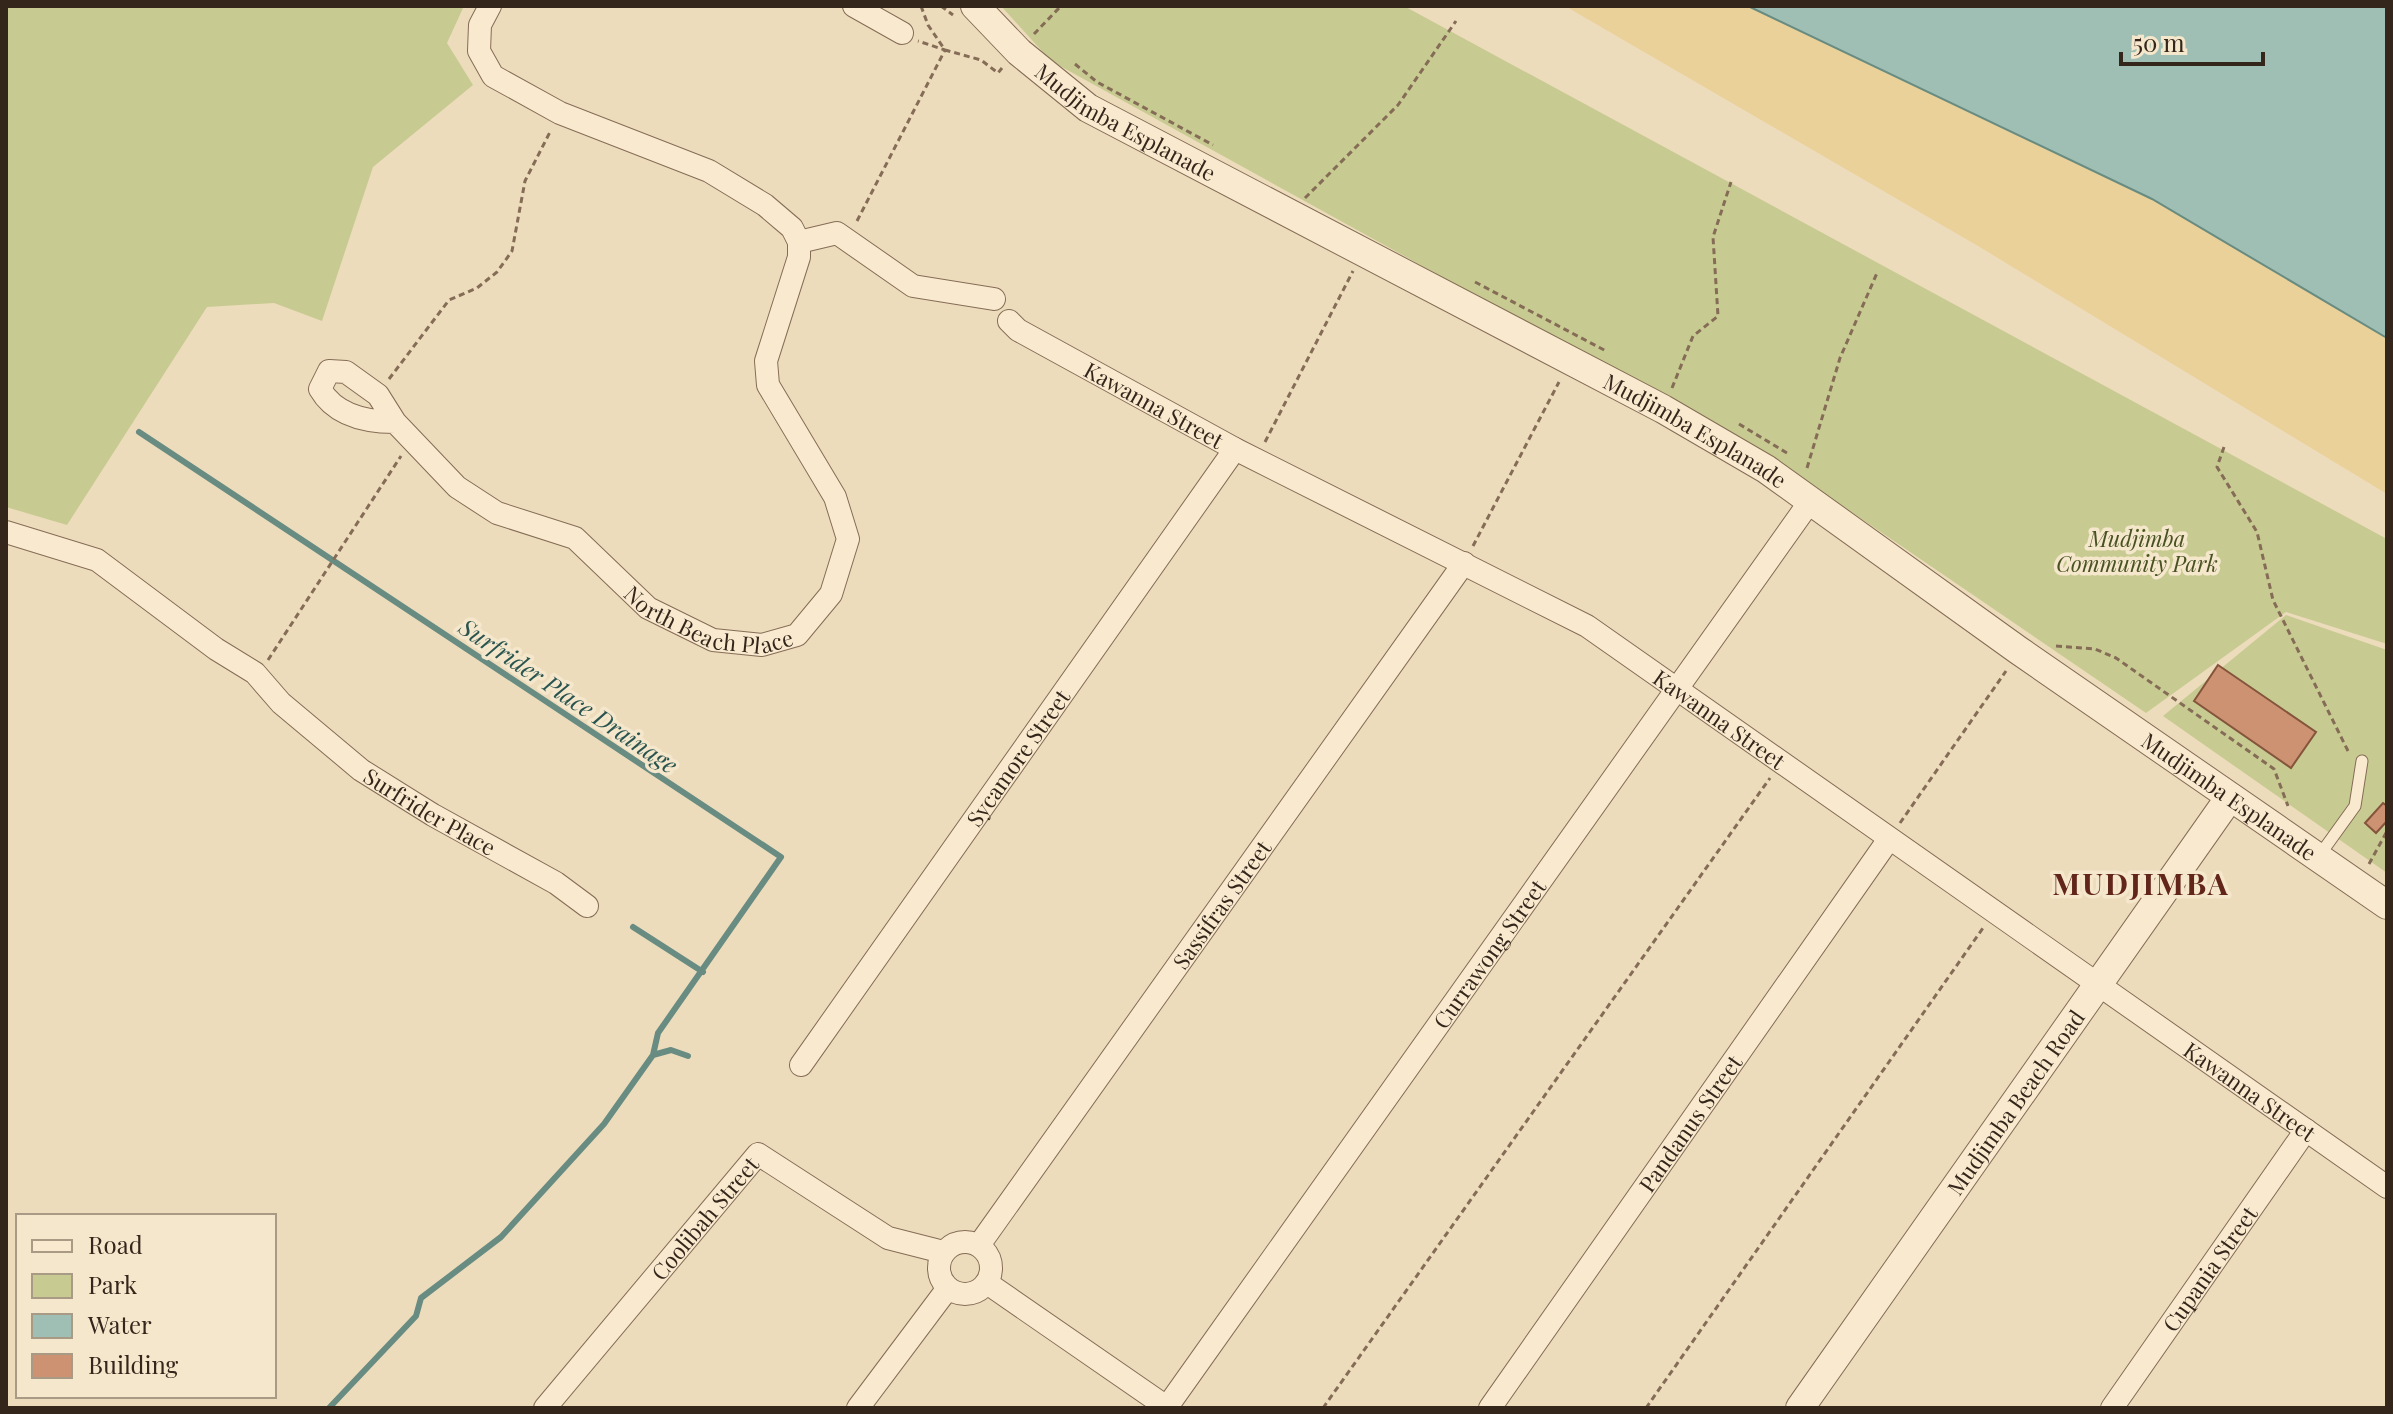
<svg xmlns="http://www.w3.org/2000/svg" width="2393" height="1414" font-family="'Playfair Display',serif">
<rect width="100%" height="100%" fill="#eddcbc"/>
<!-- green -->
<path fill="#c8cb91" d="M6,6h458l-17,37 26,42 -100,82 -51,154 -48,-18 -67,4 -140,218 -61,-18z
M1001,6h403l983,533v105l-101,-32 -140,101 -365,-249 -730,-403z
M2286,615l101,35v223l-224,-157z"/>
<!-- sand -->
<path fill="#ead099" d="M1565,6h183l404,193 235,139v156l-409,-248z"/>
<!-- water -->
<path fill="#a0bfb4" stroke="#688c81" stroke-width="2" d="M1748,6h639v332l-235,-139z"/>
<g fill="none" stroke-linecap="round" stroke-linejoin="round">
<!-- stream -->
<path stroke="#688c81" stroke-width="6" d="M139,432l642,425 -123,176 -5,22
M633,927l70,45
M329,1408l87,-92 5,-18 80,-61 103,-113 49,-69 18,-5 17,6"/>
</g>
<!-- building -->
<path fill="#cc9272" stroke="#84543c" stroke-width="2" d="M2218,665l98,67 -25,36 -97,-67z
M2383,803l4,3v15l-11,12 -11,-10z"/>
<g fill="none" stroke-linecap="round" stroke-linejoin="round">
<!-- service casing -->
<g stroke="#856c56" stroke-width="13">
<path id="service" d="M2319,856l36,-50 7,-45"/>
</g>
<!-- minor casing -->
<g stroke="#856c56" stroke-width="24">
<g id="minor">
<path d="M854,6l48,27"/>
<path d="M799,242l38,-9 76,53 81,13"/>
<path id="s1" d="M1009,321l9,9 217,119 352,177 800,561"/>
<path id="s2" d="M395,422c-29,0 -60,-7 -75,-33l9,-18 17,1 32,23 17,27 62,65 40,26 78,25 73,70 65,32 49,5 35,-10 34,-41 17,-55 -13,-42 -67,-112 -2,-24 33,-104v-15l-7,-14 -27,-23 -56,-34 -149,-58 -67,-37 -14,-25 1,-26 10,-19"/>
<path id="s3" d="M6,532l91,28 119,89 39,24 26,30 80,67 72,45 123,68 31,23"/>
<path id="s4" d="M801,1065l434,-616"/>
<circle cx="965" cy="1268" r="26"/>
<path id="s5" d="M979,1245l485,-682"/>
<path d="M987,1283l181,125"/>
<path id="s6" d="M1167,1407l644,-907"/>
<path id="s7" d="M545,1408l213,-254 130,84 55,14"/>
<path d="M858,1408l90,-120"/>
<path id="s8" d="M1490,1408l399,-569"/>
<path id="s9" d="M2112,1408l194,-278"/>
</g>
</g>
<!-- tertiary casing -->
<g stroke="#856c56" stroke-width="30">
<g id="tertiary">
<path id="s10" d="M975,6l44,46 69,56 575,301 103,60 252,181 369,255"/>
<path id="s11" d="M1800,1408l430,-611"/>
</g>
</g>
<!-- path -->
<path stroke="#856c56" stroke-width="3" stroke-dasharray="6 4" stroke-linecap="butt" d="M921,6l7,19 17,25 36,10 17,13 4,-5
M941,6l12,9
M1034,34l27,-28
M1075,64l22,18 116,63
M1305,198l93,-93 58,-84
M857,221l88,-171 -27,-9
M1475,282l131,69
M389,379l60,-79 28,-12 20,-16 15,-21 13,-70 25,-49
M1672,388l21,-52 25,-20 -5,-79 18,-55
M1739,424l48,29
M1265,442l88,-171
M2224,447l-7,20 40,65 16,68 76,153
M1807,468l33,-110 37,-85
M1473,546l86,-164
M2056,646l39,3 21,9 158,111 14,37
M268,660l133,-204
M1900,823l106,-152
M2369,864l18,-33
M1323,1408l447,-630
M1646,1408l337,-480"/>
<!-- service -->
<use href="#service" stroke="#f9eacf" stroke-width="11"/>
<!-- minor -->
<use href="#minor" stroke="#f9eacf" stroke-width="22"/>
<!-- tertiary -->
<use href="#tertiary" stroke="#f9eacf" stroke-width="28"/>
</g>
<g text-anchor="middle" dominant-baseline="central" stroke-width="7" stroke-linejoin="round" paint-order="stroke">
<!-- street labels -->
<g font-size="22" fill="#34261b" stroke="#f5e7cc">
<text stroke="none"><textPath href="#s10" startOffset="192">Mudjimba Esplanade</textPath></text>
<text stroke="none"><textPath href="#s1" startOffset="168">Kawanna Street</textPath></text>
<text stroke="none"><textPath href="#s10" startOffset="840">Mudjimba Esplanade</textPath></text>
<text stroke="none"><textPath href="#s2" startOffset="578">North Beach Place</textPath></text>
<text stroke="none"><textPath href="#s1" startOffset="816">Kawanna Street</textPath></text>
<text stroke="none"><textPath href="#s4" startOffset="376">Sycamore Street</textPath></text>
<text stroke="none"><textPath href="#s10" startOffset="1488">Mudjimba Esplanade</textPath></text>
<text stroke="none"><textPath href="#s3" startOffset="514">Surfrider Place</textPath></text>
<text stroke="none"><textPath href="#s5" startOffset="418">Sassifras Street</textPath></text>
<text stroke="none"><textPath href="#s6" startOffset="556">Currawong Street</textPath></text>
<text stroke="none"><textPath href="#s1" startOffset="1464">Kawanna Street</textPath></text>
<text stroke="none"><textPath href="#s11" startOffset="374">Mudjimba Beach Road</textPath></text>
<text stroke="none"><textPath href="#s8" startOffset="348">Pandanus Street</textPath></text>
<text stroke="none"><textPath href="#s7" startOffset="248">Coolibah Street</textPath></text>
<text stroke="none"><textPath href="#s9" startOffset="170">Cupania Street</textPath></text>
</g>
<!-- park labels -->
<g font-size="22" font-style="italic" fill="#485121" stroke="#f5e7cc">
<text x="2137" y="538">Mudjimba<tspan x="2137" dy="25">Community Park</tspan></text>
</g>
<!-- water labels -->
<g font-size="24" font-style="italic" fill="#2a544f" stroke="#f5e7cc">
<text transform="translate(569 695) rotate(34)">Surfrider Place Drainage</text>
</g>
<!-- district labels -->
<g font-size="30" font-weight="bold" letter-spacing="2" fill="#61251a" stroke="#f5e7cc">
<text x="2141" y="883">MUDJIMBA</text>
</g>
</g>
<!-- border -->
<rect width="2393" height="1414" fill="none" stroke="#34261b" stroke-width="16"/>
<!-- legend -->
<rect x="16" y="1214" width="260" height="184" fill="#f5e7cc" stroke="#a89a85" stroke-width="2"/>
<rect x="32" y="1240" width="40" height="12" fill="#f9eacf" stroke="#a89a85" stroke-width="2"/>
<text x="88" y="1254" font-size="24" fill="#34261b">Road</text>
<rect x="32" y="1274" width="40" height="24" fill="#c8cb91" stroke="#a89a85" stroke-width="2"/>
<text x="88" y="1294" font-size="24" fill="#34261b">Park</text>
<rect x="32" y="1314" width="40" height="24" fill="#a0bfb4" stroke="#a89a85" stroke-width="2"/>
<text x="88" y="1334" font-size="24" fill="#34261b">Water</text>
<rect x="32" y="1354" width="40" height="24" fill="#cc9272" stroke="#a89a85" stroke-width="2"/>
<text x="88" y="1374" font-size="24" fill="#34261b">Building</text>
<!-- scale -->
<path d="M2121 52v12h142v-12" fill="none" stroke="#34261b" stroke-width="4"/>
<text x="2133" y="52" font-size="24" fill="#34261b" stroke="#f5e7cc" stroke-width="6" paint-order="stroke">50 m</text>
</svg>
